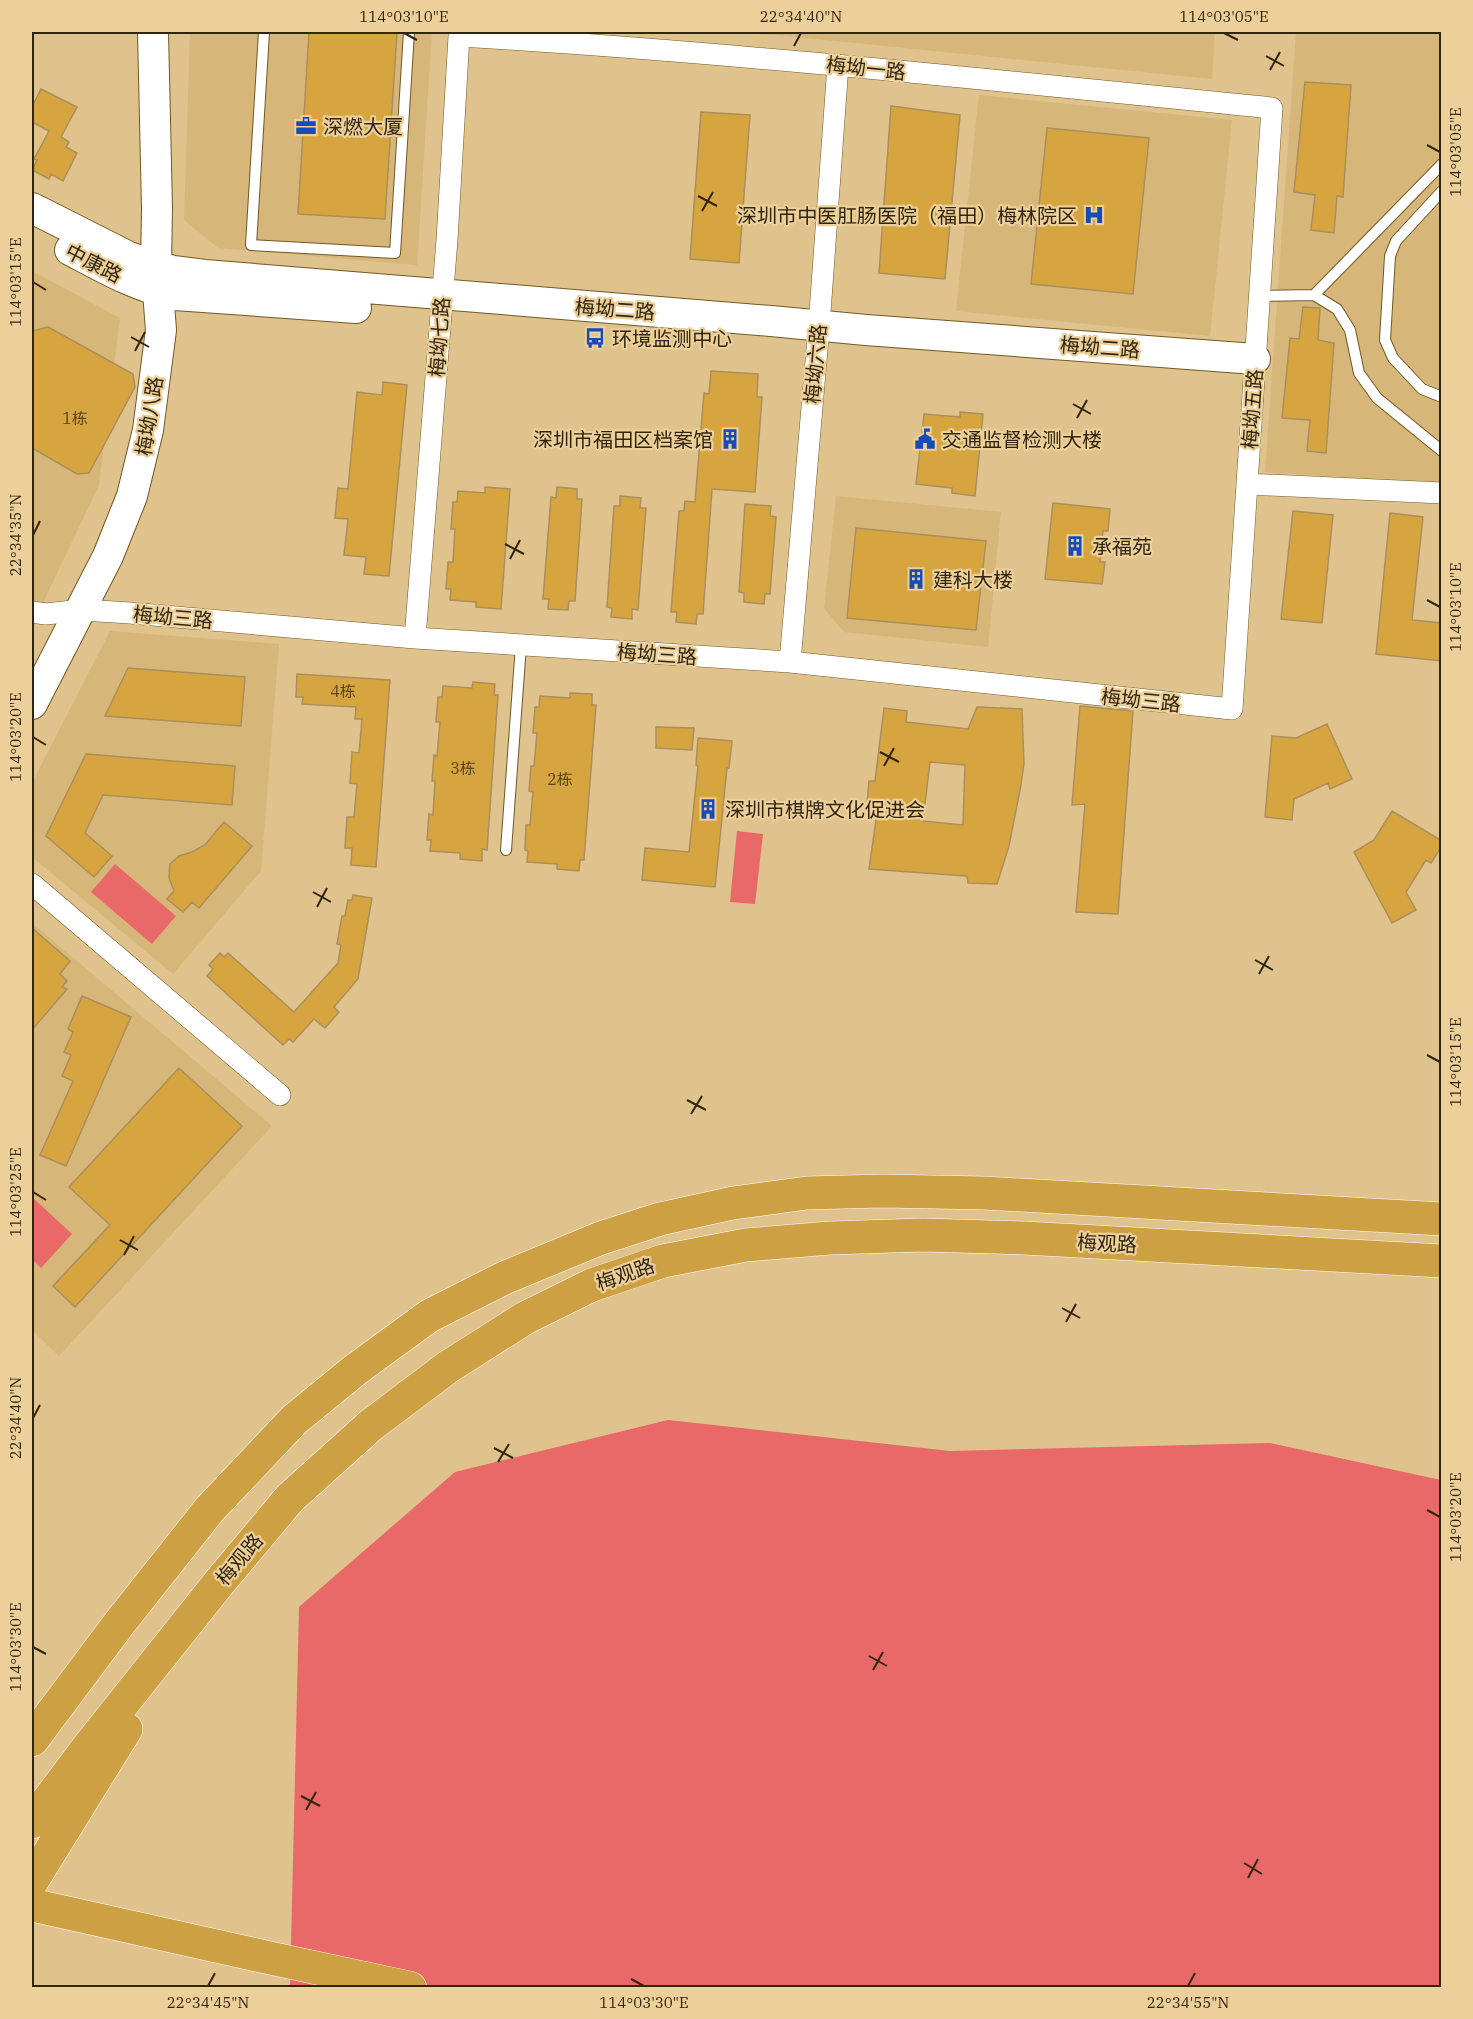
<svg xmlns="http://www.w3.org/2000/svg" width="1473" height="2019" font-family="'IBM Plex Serif','Noto Sans SC',serif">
<rect width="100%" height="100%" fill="#dfc28c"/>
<!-- built -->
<path fill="#d7b67a" d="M190,32h242l-15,233 -199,-17 -34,-28z
M707,32h508l-3,47 -436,-44z
M1296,32h145v452l-176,-12z
M979,95l253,25 -22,216 -254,-25z
M32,271l88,47 -21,167 -58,122 -9,16z
M836,496l165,16 -13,135 -144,-15 -20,-24z
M110,631l169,13 -18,227 -88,103 -141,-117v-74z
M32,923l240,203 -213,230 -27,-26z"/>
<!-- green -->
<path fill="#e96969" d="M737,831l26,3 -8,70 -25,-2z
M115,864l61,52 -24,28 -61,-52z
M32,1197l40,37 -31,34 -9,-9z
M668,1420l282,31 320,-8 171,37v507l-1151,1 9,-381 156,-135z"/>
<!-- building -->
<path fill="#d6a540" stroke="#ab8f5c" stroke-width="1.5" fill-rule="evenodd" d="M309,32h88l-12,187 -87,-5z
M1305,82l46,3 -8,112 -6,-1 -3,37 -23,-3 4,-35 -21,-3z
M41,89l36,18 -16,30 8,5 -3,5 11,6 -14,28 -12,-7 -2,5 -17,-9 5,-10 -3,-1 15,-28 -17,-9v-15z
M891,106l69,9 -15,164 -66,-6z
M701,112l49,3 -11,148 -49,-4z
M1047,128l102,10 -16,156 -102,-10z
M1303,307l17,1 -2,32 16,3 -8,110 -19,-2 3,-31 -28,-2 8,-80 9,1z
M48,327l85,47 2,13 -46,86 -12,1 -45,-26v-117z
M711,371l47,3 -1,23h5l-7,95 -43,-3 -9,125h-6l-1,10 -20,-2 1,-10h-6l8,-101h5l1,-10 10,1 9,-109 5,1z
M383,382l24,3 -18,191 -25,-2 2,-17 -22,-2 4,-36 -13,-1 3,-30 10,1 9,-97 25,3z
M960,412l23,2 -8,82 -23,-3v-5l-36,-4 8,-70 36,3z
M485,487l25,2 -9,120 -25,-2v-5l-26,-2 1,-11h-5l2,-27h5l2,-33h-4l2,-27h4l1,-11 27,2z
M557,487l20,2v10h5l-7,102h-6l-1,9 -20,-1 1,-10h-6l8,-102 5,1z
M620,496l21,2 -1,10h6l-8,102 -6,-1v10l-21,-2 1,-9 -5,-1 7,-101h6z
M1053,503l57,6 -2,22h-5l-3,31h5l-3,22 -57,-5z
M745,504l26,2 -1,10 6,1 -6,77h-5l-1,10 -20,-2v-9l-5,-1z
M1293,511l40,4 -11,108 -41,-4z
M1390,513l33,4 -11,103 30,3v38l-66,-7z
M856,528l130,13 -10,89 -129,-12z
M128,668l117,9 -4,49 -136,-10z
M297,674l93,6 -14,187 -25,-2 1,-17h-7l2,-31h7l3,-33 -7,-1 2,-31 7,1 3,-34h-7l1,-12 -54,-3 1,-7h-7z
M473,682l22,2 -1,11h4l-11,155 -5,-1v12l-22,-2v-6l-30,-2 1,-11h-4l2,-26 4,1 2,-34h-3l2,-26 3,1 3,-34h-4l2,-25h4l1,-11 29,2z
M570,693l22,1v11h4l-12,155h-4l-1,11 -22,-2v-5l-30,-2 1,-11 -3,-1 1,-25h4l3,-33 -4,-1 2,-25h3l3,-33h-4l2,-26h4l1,-11 30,2z
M1080,706l53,5 -15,203 -42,-2 9,-108 -13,1z
M977,707l45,2 2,55 -4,26 -11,56 -12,38 -29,-1 -1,-7 -98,-7 9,-63 -11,-1 2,-24h6l9,-73 23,3 -1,11 62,7zM930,762l35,3 -2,60 -40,-4z
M1327,724l25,55 -22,10 -2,-6 -34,16 -2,21 -27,-3 7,-81 24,2z
M656,727l38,1 -2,22 -36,-2z
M698,738l34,3 -3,27h-2l-12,119 -73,-7 3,-32 44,4 9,-86 -2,-1z
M86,754l149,12 -3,39 -129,-10 -18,38 27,23 -18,21 -48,-41z
M1392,811l50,30v5l-11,17 -5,-3 -20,32 10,18 -24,13 -38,-71 20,-12z
M224,822l28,24 -53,62 -7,-6 -9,10 -16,-13 7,-8 -5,-13 1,-14 9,-8 13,-4 13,-7z
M353,895l19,3 -14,81 -24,28 5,5 -14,16 -11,-9 -21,23 -4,-3 -6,6 -76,-69 6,-7 -4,-4 11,-12 4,4 4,-4 66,59 44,-49 3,-18 -4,-1 5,-28h3l3,-16h4z
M32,928l38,33 -10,13 7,7 -5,6 5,2 -35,41z
M82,996l49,21 -65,149 -26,-11 33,-74 -11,-5 9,-21 -7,-3 9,-20 -5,-3z
M179,1068l63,58 -167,181 -22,-21 57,-61 -41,-38z"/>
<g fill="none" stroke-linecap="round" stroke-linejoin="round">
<!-- lane casing -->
<g stroke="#725824" stroke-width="12">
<path id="lane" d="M264,32l-13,213 144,8 14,-221
M1442,191l-46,50 -6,15 -5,84 8,18 29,31 20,8
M1314,295l128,-131
M1260,296l54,-1 23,14 13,21 9,43 18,25 65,53
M506,850l15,-205"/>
</g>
<!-- street casing -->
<g stroke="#725824" stroke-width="22">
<path id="street" d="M1247,484l195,9
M32,612l14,2 36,-4 48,3 285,25 375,24 442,47 40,-601c-271,-27 -541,-56 -813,-72l-12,204 -32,398
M790,662l29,-336 19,-261
M32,884l248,211"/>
</g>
<!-- secondary casing -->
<g stroke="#725824" stroke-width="32">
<path id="secondary" d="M32,208l97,49 44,14 32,4 566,46 95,9 389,29
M70,250c34,18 67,37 105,45l181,13
M32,704l76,-148 24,-60 16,-66 13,-100 -5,-64 1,-57 -4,-177"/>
</g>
<!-- highway casing -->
<g stroke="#fff" stroke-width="34">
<path id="highway" d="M32,1740l86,-115 91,-115 85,-90 61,-50 74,-54 75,-38 97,-40 59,-19 73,-16 74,-10 76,-2 101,2 458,26
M32,1822l57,-76 129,-162 72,-86 81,-73 77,-58 77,-49 67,-33 71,-24 83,-16 84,-7 93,-3 101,3 418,23
M32,1881l94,-152
M32,1905l238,53 140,30"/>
</g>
<!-- lane -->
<use href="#lane" stroke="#fff" stroke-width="10"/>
<!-- street -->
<use href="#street" stroke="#fff" stroke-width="21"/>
<!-- secondary -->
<use href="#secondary" stroke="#fff" stroke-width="30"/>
<!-- highway -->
<use href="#highway" stroke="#cda043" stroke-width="33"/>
</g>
<!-- ticks -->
<path fill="none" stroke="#30250f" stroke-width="2" d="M404,33l13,7M1224,33l14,7M794,46l7,-13M1266,56l18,10M1270,70l10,-18M1427,145l13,7M698,196l19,10M702,211l11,-19M33,282l13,8M131,337l18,10M135,351l10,-19M1073,404l18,10M1077,418l10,-18M33,535l7,-14M505,544l19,10M510,559l10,-19M1427,600l13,7M33,737l13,8M880,752l19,10M884,766l10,-18M313,892l18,10M317,907l10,-19M1255,960l18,10M1259,974l10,-18M1427,1055l13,7M687,1100l19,10M691,1114l11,-18M33,1192l13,8M120,1240l18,10M124,1255l10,-19M1062,1308l18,10M1066,1322l10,-18M33,1418l7,-13M494,1448l19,10M498,1462l11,-18M1427,1510l13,7M33,1647l13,7M869,1656l18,10M873,1670l10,-18M301,1796l19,10M306,1810l10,-18M1244,1863l18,11M1248,1878l10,-19M631,1979l13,7M208,1986l7,-13M1188,1986l7,-13"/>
<!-- icons -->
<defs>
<g id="office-bare" transform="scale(1.62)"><path d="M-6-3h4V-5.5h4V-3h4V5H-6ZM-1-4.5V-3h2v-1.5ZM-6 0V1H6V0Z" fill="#174bb7" stroke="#eccf99" stroke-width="2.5" paint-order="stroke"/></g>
<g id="hospital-bare" transform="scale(1.62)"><path d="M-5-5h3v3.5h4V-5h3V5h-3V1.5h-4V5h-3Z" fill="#174bb7" stroke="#eccf99" stroke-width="2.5" paint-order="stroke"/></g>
<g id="bus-bare" transform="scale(1.62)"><path d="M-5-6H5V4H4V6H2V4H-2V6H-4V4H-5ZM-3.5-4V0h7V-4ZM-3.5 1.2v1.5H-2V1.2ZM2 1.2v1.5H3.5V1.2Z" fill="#174bb7" stroke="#eccf99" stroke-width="2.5" paint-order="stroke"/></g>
<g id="building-bare" transform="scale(1.62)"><path d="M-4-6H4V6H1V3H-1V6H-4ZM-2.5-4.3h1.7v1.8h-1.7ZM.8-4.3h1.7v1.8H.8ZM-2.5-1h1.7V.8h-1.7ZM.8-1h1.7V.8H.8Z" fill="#174bb7" stroke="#eccf99" stroke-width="2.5" paint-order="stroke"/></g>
<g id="civic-bare" transform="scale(1.62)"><path d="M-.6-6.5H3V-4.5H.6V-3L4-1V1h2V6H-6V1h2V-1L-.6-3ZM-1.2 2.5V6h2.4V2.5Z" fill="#174bb7" stroke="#eccf99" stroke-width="2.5" paint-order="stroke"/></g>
</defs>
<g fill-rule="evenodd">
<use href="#office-bare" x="306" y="126"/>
<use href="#hospital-bare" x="1094" y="215"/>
<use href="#bus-bare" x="595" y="338"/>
<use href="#building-bare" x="730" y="439"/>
<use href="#civic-bare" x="925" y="439"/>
<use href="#building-bare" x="1075" y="546"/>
<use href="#building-bare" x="916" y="579"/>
<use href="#building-bare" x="708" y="809"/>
</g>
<g text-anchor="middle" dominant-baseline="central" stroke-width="4.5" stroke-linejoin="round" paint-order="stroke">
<!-- number labels -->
<g font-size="16" fill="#5a451b">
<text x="75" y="418">1栋</text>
<text x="343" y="691">4栋</text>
<text x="463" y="768">3栋</text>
<text x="560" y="779">2栋</text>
</g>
<!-- street labels -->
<g font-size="20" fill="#30250f" stroke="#eccf99">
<text transform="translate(866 68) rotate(6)">梅坳一路</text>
<text transform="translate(94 263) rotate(27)">中康路</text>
<text transform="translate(615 309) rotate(4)">梅坳二路</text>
<text transform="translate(439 337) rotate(-86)">梅坳七路</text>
<text transform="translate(1100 347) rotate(4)">梅坳二路</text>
<text transform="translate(815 364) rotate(-85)">梅坳六路</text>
<text transform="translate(1252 409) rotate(-86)">梅坳五路</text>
<text transform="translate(149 416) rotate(-81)">梅坳八路</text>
<text transform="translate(173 617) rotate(5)">梅坳三路</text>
<text transform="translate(657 654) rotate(4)">梅坳三路</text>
<text transform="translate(1141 700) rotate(6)">梅坳三路</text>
<text transform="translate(1107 1243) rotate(3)">梅观路</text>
<text transform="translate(625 1274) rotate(-19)">梅观路</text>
<text transform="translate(239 1559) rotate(-50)">梅观路</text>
</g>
<!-- poi labels -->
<g font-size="20" fill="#30250f" stroke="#eccf99" text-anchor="start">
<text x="323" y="126">深燃大厦</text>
<text x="1077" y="215" text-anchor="end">深圳市中医肛肠医院（福田）梅林院区</text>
<text x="612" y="338">环境监测中心</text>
<text x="713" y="439" text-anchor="end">深圳市福田区档案馆</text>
<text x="942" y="439">交通监督检测大楼</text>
<text x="1092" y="546">承福苑</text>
<text x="933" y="579">建科大楼</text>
<text x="725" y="809">深圳市棋牌文化促进会</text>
</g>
</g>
<!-- border -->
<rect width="1473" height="2019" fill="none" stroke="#eccf99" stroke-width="66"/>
<rect x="33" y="33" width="1407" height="1953" fill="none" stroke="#30250f" stroke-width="2"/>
<g font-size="15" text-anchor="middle" fill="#30250f">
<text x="404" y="22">114°03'10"E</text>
<text x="801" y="22">22°34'40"N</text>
<text x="1224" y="22">114°03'05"E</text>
<text transform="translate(1456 152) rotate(-90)" y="5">114°03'05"E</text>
<text transform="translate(16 282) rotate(-90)" y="5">114°03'15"E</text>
<text transform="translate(16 535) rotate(-90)" y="5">22°34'35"N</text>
<text transform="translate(1456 607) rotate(-90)" y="5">114°03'10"E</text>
<text transform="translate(16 737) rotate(-90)" y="5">114°03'20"E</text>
<text transform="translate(1456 1062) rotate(-90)" y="5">114°03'15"E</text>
<text transform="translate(16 1192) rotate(-90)" y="5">114°03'25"E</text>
<text transform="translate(16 1418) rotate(-90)" y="5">22°34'40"N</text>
<text transform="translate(1456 1517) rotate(-90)" y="5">114°03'20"E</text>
<text transform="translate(16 1647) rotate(-90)" y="5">114°03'30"E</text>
<text x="208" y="2008">22°34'45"N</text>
<text x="644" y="2008">114°03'30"E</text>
<text x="1188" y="2008">22°34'55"N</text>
</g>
</svg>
